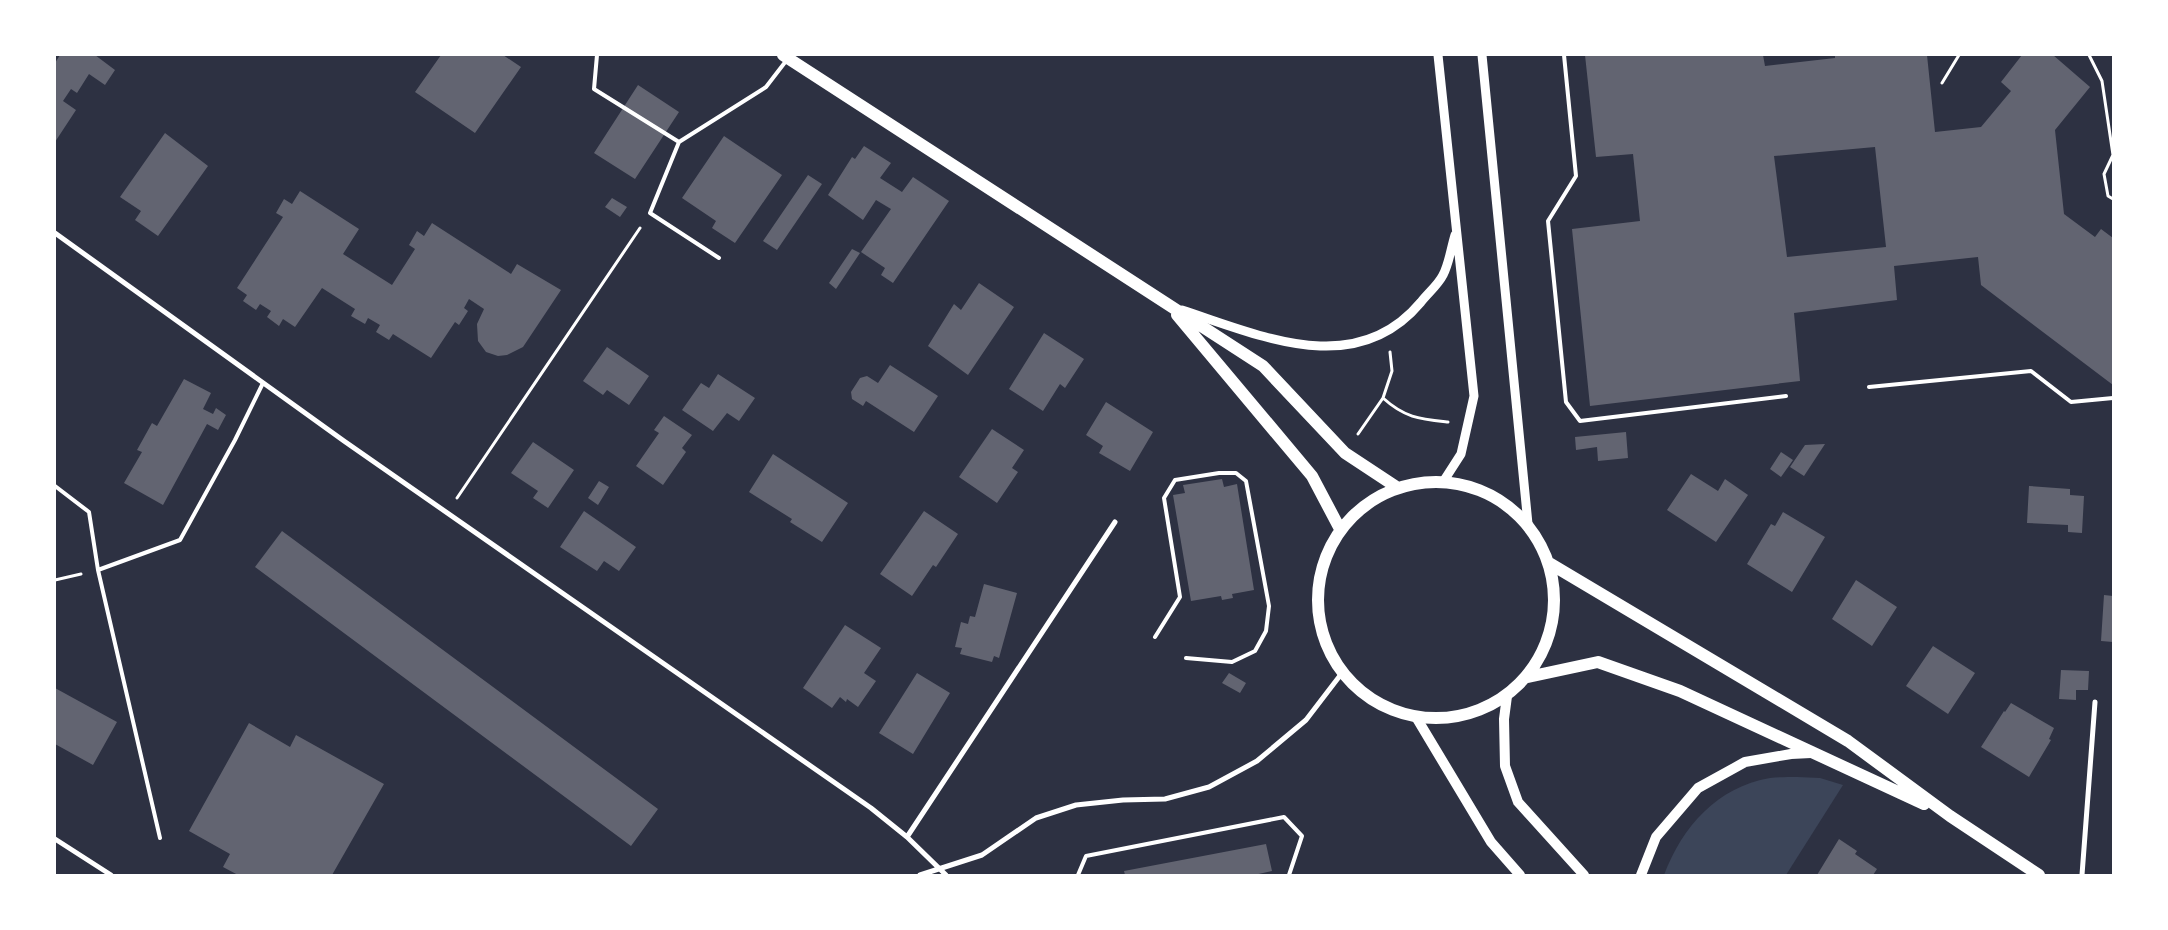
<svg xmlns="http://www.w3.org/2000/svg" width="2168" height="930" font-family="Karla,sans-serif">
<rect width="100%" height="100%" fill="#2d3142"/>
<!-- green -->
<path fill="#3c4559" d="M1797,777l23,1 23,7 -57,90h-122c18,-48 53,-88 106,-97 9,-1 19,-1 27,-1z"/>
<!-- building -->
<path fill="#626471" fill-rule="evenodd" d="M60,55h35l20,15 -10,15 -16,-11 -12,19 -6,-4 -8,12 13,9 -21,32v-79z
M441,55h62l18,12 -46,66 -60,-41z
M1585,55h178l2,11 70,-8v-3h92l8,77 46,-5 30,-36 -10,-9 21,-27h31l37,32 -35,43 9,84 31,23 6,-8 12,9v147l-132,-100 -3,-28 -84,9 3,34 -103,13 6,68 -210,25 -18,-177 68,-8 -7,-67 -37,3zM1875,147l11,100 -99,10 -13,-101z
M638,85l41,27 -44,67 -41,-26z
M165,133l43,33 -50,70 -23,-16 6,-9 -21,-14z
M724,136l58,39 -47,68 -23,-15 4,-7 -34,-23z
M864,146l27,17 -11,15 22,14 11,-15 36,24 -56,82 -12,-8 4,-7 -24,-16 30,-43 -15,-9 -13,20 -35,-25 24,-38 3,2z
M808,175l14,9 -45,66 -14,-9z
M300,191l59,38 -16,25 49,31 23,-36 -6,-4 8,-14 7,5 8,-13 79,51 6,-10 44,26 -38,57 -16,8 -9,1 -12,-4 -8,-11 -1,-17 7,-15 -15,-10 -5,9 4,3 -9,14 -4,-3 -24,36 -38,-24 -4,6 -13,-8 4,-7 -12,-7 -3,6 -14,-8 4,-7 -33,-21 -27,39 -12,-8 -4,7 -12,-9 4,-6 -11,-7 -4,6 -13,-9 4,-6 -10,-7 46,-71 -7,-4 8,-14 8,5z
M612,198l15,9 -7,10 -15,-10z
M852,249l8,4 -24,36 -7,-6z
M979,283l35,24 -46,68 -40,-29 26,-42 7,6z
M1044,333l40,26 -19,29 -5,-4 -17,27 -34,-22z
M607,347l42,29 -20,29 -22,-15 -4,5 -20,-14z
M890,365l48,31 -24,36 -48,-31 -3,5 -11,-7 -1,-7 9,-14 7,-2 11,7z
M718,374l37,24 -16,23 -12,-8 -14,18 -31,-21 19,-27 8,5z
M184,379l27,14 -8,16 10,5 3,-6 10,7 -8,15 -11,-6 -44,81 -39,-22 18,-31 -5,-2 15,-27 5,3z
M1106,402l47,30 -23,39 -31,-18 4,-7 -17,-11z
M664,416l28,19 -10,13 4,4 -23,33 -27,-19 23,-33 -5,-3z
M992,429l32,21 -12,18 6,4 -21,31 -38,-26z
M1626,432l2,26 -30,3 -1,-14 -21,3 -1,-13z
M533,442l41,28 -26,38 -15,-10 5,-7 -27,-18z
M1825,444l-21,32 -14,-9 15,-22z
M1781,452l12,8 -12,17 -11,-8z
M773,454l75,49 -26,39 -32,-20 2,-3 -43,-27z
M1691,474l27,17 7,-12 23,16 -32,47 -49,-32z
M1222,479l2,8 13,-3 17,106 -22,4 1,4 -11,2 -1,-4 -30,5 -18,-106 12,-2 -2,-8z
M599,481l10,6 -11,18 -10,-7z
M2029,486l41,3v6l14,1 -2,37 -14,-1v-7l-41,-2z
M584,511l52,36 -17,24 -15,-10 -7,10 -37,-24z
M924,511l34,23 -22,33 -3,-2 -21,31 -32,-22z
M1783,512l42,25 -33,55 -45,-28 24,-40 4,2z
M282,531l376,278 -27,37 -376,-279z
M1856,580l41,27 -25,39 -40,-27z
M984,584l33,9 -18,65 -5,-2 -2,6 -32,-8 2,-6 -7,-1 6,-25 7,2 2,-8 5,1z
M2104,595l9,1v46l-12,-1z
M845,625l36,23 -17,25 12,8 -18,26 -11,-8 -1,3 -6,-5 -8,11 -29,-20z
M1933,646l42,27 -27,41 -42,-28z
M2061,670l28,1 -1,19h-12v10l-17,-1z
M917,673l33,20 -37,61 -34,-21z
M1229,673l17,10 -6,10 -18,-10z
M55,688l62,34 -24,43 -38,-21z
M2011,703l43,25 -5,11 2,1 -22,37 -48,-30 23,-36 1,1z
M249,723l41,24 6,-12 88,49 -52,91h-94l-15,-8 7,-13 -41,-23z
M1839,839l18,12 -2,3 22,15 -4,6h-56z
M1266,844l6,27 -18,4h-129l-1,-4z"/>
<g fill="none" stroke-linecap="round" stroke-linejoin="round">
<!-- path -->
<path stroke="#fff" stroke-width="3" d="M2089,55l13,26 11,74 -9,19 4,22 5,3
M1942,83l17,-28
M1383,398c22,20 37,21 65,24
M1358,434l25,-36 9,-27 -2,-19
M457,498l183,-270
M55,580l26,-6"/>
<!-- service -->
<path stroke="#fff" stroke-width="4" d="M597,55l-3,34 85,53 87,-55 20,-26
M1564,55l12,121 -28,45 18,181 14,19 206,-25
M679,142l-29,71 69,45
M1869,387l162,-16 40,31 42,-4
M55,486l34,26 9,58
M1155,637l25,-40 -16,-99 11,-18 44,-7h17l10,8 23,125 -3,25 -11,20 -23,11 -46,-4
M160,838l-62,-268 82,-30 55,-100 28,-57
M1078,875l8,-19 198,-39 18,19 -13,39"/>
<!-- minor -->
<path stroke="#fff" stroke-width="5" d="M55,233l289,208 527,367 36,29 39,38
M907,837l208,-315
M55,839l56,36
M920,875l62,-20 54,-37 40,-13 47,-5 42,-1 44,-12 48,-26 49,-41 36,-47
M2082,875l13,-173"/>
<!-- tertiary -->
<path stroke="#fff" stroke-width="9" d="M1438,55l36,341 -13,58 -18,28
M1482,55l46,469
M1182,310c80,26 174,70 239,-8 7,-9 17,-17 22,-27 6,-11 8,-27 12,-40"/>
<!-- secondary -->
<path stroke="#fff" stroke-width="10" d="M1507,696l-3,23 1,47 13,36 66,73
M1416,717l75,125 29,33
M1641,875l15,-38 42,-49 47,-26 46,-8 20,-1"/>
<!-- primary -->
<path stroke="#fff" stroke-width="12" d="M783,55l480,311 82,87 53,35
M1177,315l135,161 28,53
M1318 600a118 118 0 1 1 236 0a118 118 0 1 1-236 0Z
M1549,563l299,178 102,75 89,59
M1528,677l70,-15 82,29 244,113"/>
</g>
<!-- border -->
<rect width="2168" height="930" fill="none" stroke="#ffffff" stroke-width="112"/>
</svg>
